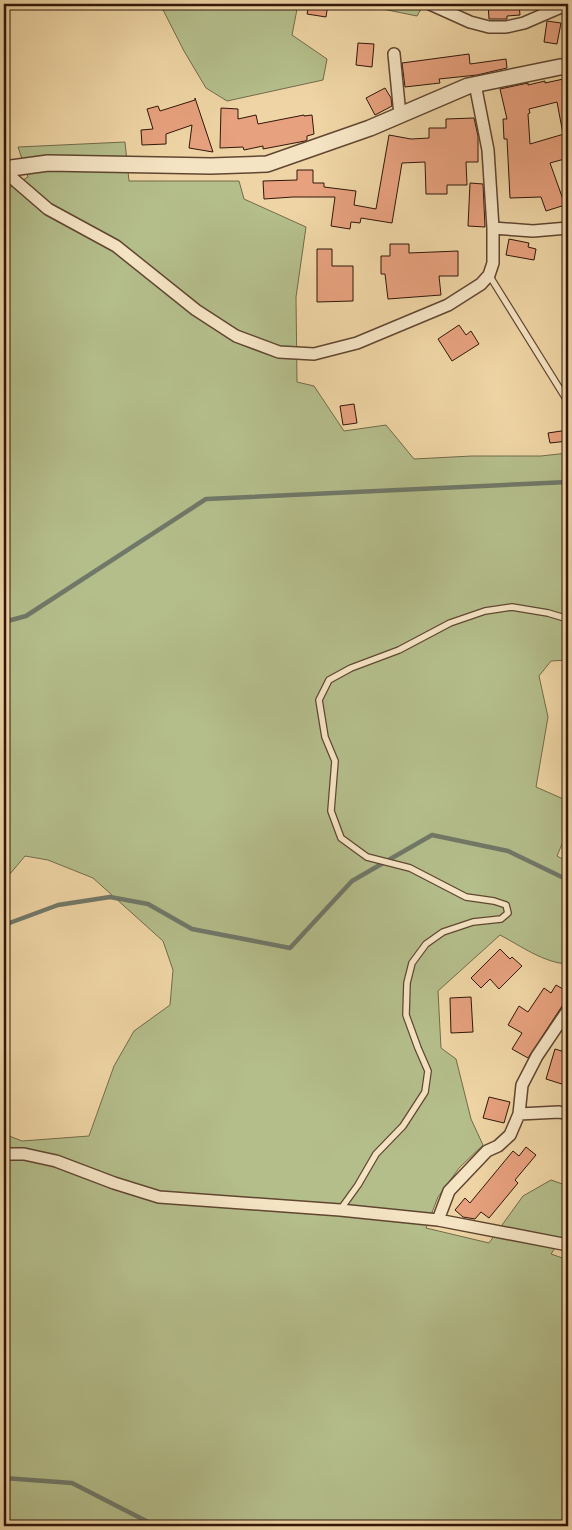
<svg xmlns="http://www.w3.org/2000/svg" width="572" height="1530" font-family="'Old Standard TT',serif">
<rect width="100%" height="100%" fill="#efd5a5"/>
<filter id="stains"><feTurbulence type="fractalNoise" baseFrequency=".004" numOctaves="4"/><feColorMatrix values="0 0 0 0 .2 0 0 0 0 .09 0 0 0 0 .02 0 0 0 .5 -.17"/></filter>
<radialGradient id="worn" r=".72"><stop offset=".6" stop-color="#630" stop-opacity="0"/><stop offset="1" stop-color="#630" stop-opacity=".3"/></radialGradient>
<!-- green -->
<path fill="#b4be8b" stroke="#726a4a" d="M160,4h138l-6,31 35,24 -4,21 -96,21 -21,-13 -22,-37z
M358,4h66l-7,12z
M125,142l4,39h110l5,18 62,28 -10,70 1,85 17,4 30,45 42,-6 28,34 58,-3h69l27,-3v207l-17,1 -12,15 9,41 -12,70 32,14v29l-11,26 11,6v102c-24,-1 -47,-18 -68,-29l-62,56 3,57 15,11 15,60 12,26 -24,23 -21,29 -12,31 63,15 34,-47 28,-16 17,6v41l-17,27 17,6v266h-564v-392l18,7 67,-5 25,-70 20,-35 36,-26 3,-35 -10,-29 -70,-63 -45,-18 -23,-4 -21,25v-690l24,-14 -10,-30z
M4,958l1,66 4,53 -5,23z"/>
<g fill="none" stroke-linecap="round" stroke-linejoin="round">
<!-- stream -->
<path stroke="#707868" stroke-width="4.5" d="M4,622l22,-6 180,-117 362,-17
M4,925l54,-20 52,-8 38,7 44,25 98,19 62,-67 80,-46 76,16 60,29
M4,1478l68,5 84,43"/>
</g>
<!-- building -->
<path fill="#e7a17e" stroke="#30170a" d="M309,4h19l-2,13 -19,-3z
M488,4h31l1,11 -13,1v3h-18z
M547,21l14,2 -4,21 -13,-2z
M358,43l16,1 -2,23 -16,-2z
M469,54l1,10 36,-5 1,9 -30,7 -38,4 1,4 -35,4 -3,-24z
M568,78v55l-5,1 -6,-32 -28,7 1,4 -2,1 2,30 34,-10 4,16v8l-18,5 15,42 -19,6 -5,-14 -31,1 -3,-59h-3l-1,-20h4l-7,-30 28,-6v2l17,-4v2z
M385,88l6,10 1,8 -17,9 -9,-17z
M195,98l18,54 -24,-4 3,-23 -26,9v10l-24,1 -1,-15 12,-1 -6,-20 11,-3 2,5 35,-11z
M221,108l17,1v10l18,-4 2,9 46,-9v1l8,-1 2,19 -7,2v4l-2,1 -42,8v-3l-19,4 -1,-3 -23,1z
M474,118l4,18v26h-12l1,23h-20v9h-21l-1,-32 -23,1 -10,60 -31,-5 -1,5 -9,-1 -1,7 -19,-3 4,-29h-42l-29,2 -1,-18 34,-1v-10h16v13h11v4l32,4 -2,14 22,4 13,-74 22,4 18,-1v-10h17v-9z
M470,183l13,1 2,43 -17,-1z
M509,239l20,4 -1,4 8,2 -2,11 -28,-5z
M390,244h19v9l49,-2v25h-19l2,19 -53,4 -3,-25h-4v-18h9z
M317,249h15v17h21v35l-36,1z
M459,325l7,10 5,-4 8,13 -27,17 -14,-22z
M354,404l3,19 -14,2 -3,-19z
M568,430v11l-18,2 -2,-10z
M500,949l10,10 2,-2 10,9 -23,23 -9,-10 -9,9 -10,-10z
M556,985l12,7v5l-40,61 -16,-9 10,-16 -14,-8 11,-19 9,6 16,-24 7,5z
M471,997l2,35 -22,1 -1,-35z
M555,1049l13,4v33l-22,-7z
M489,1097l21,5 -6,21 -21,-5z
M526,1147l10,8 -21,25 3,3 -29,35 -8,-6 -6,7 -12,-2 -8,-7 10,-12 5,5 43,-52 6,5z"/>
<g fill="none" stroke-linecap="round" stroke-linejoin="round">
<!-- service casing -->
<g stroke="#604631" stroke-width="8">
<path id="service" d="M489,275l79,127
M340,1210l18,-25 18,-31 27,-28 22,-34 3,-21 -10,-23 -12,-33 1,-32 5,-20 14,-19 17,-12 30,-10 28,-3 7,-6 -2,-8 -12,-4 -28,-4 -56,-29 -43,-11 -26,-19 -10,-27 4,-50 -10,-24 -6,-37 10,-20 22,-12 48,-18 51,-27 35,-12 27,-4 36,6 20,6"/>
</g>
<!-- minor casing -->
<g stroke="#604631" stroke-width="14">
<path id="minor" d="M430,4l40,18 19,5h17l18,-4 44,-19
M394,54l6,61
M4,171l44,38 68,37 80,64 40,26 43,16 35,2 43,-11 91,-38 33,-21 8,-9 4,-12v-35l-5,-78 -13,-66
M493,228l40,3 35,-3
M519,1114l40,-2 9,2
M4,1154h20l32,7 58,22 45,14 181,13 98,10 130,25
M438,1220l11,-29 38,-40 11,-5 12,-11 9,-21 3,-29 15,-29 31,-46"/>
</g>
<!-- tertiary casing -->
<g stroke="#604631" stroke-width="18">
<path id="tertiary" d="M4,169l44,-6 163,3 56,-2 103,-36 98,-42 92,-19h8"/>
</g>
<!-- service -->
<use href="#service" stroke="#f5e4c4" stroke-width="5.5"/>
<!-- minor -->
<use href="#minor" stroke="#f5e4c4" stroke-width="11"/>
<!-- tertiary -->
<use href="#tertiary" stroke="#f5e4c4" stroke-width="15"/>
</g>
<!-- margin -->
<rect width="572" height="1530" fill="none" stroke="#efd5a5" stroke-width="20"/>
<rect x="5" y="5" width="562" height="1520" fill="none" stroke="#30170a" stroke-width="2.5"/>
<rect x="10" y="10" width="552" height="1510" fill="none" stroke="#30170a"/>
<rect width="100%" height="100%" filter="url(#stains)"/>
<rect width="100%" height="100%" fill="url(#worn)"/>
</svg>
